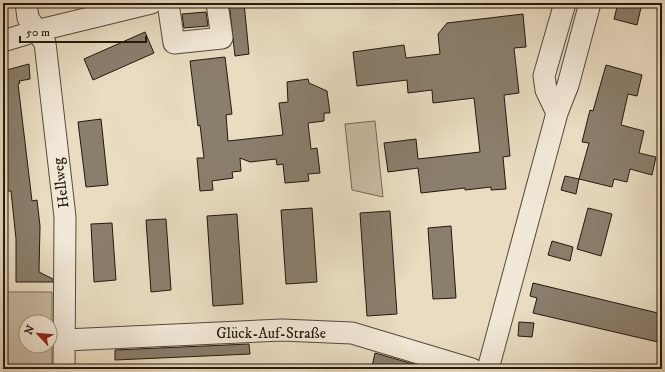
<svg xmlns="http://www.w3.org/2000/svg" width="665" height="372" font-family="'IM FELL DW Pica',serif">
<rect width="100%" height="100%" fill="#e9dcc1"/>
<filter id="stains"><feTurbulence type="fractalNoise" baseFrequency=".005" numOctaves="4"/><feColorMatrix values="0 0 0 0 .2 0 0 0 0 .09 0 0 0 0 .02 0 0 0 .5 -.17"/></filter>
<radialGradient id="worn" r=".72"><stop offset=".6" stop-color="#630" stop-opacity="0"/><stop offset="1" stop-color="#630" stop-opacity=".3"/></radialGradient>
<!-- green -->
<path fill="#c8bba3" stroke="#766a59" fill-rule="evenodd" d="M375,121l8,76 -31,-7 -7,-66z
M3,292h49v77h-49zM26,322h24v24h-24z"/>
<!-- building -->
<path fill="#8a7e6c" stroke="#24180f" d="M229,3h15l5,51 -14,2z
M618,3h24l-5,22 -23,-6z
M206,12l2,14 -24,2 -2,-14z
M523,14l3,33 -12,1 5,45 -15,2 6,61 -7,1 3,32 -15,1v-3l-26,3v-2l-44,5 -3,-25 -30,4 -4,-29 32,-4 2,20 62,-7 -6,-54 -41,5 -1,-13 -24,3 -1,-13 -50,6 -4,-34 51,-7 2,13 34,-4 -2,-20 9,-11z
M145,32l9,21 -61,27 -9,-21z
M225,57l7,57 -6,1 2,26 55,-6 -4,-32 9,-1 -1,-20 21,-3 1,4 18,8 3,22h-6v8l-16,2 3,26 6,-1 3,25 -12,1 1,7 -24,2 -2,-19 -6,1 -1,-6 -26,3 -10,-4 1,13 -9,1 1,6 -21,3 1,9 -13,1 -3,-33h7l-4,-33 -2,1 -8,-65z
M29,64l1,15 -11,2 1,2 -2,1 14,117 5,-1 3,26 -1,46 14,7v3h-37v-43l-5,-48h-4l-4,-34v-86z
M606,65l36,10 -5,21 -9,-2 -7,31 23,6 -5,22 17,4 -4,18 -22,-6 -3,13 -13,-3 -2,8 -33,-8 10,-36 -7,-1 8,-32 3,1z
M101,119l7,66 -22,2 -8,-65z
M565,176l14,3 -3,15 -15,-4z
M312,208l5,74 -31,2 -5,-74z
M588,208l24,6 -11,42 -24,-7z
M390,211l7,103 -30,2 -7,-103z
M237,214l6,90 -30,2 -6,-90z
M166,219l5,71 -20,2 -5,-72z
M112,223l4,57 -22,2 -3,-58z
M451,226l5,72 -23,1 -5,-71z
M552,241l21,6 -3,14 -22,-6z
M533,283l129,31v29l-129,-30 4,-15 -7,-2z
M519,322l15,1 -2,14 -14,-1z
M249,344l1,10 -135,6v-10z
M375,353l45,13v3h-39l-9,-2z"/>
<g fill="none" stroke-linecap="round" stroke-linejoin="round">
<!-- minor casing -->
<g stroke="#55493c" stroke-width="23">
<path id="minor" d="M26,3l2,15 17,25 20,174 -1,152
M168,3l6,40 48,-5 -5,-35
M3,41l33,-10 115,-28
M557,113l-11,-23 -2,-14 21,-73
M65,340l217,-10 70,3 120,36
M488,369l69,-256 11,-28 22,-82"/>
</g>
<!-- minor -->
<use href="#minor" stroke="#f1e8d7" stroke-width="21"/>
</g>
<g text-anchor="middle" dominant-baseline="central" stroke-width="3" stroke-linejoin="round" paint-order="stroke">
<!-- street labels -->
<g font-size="15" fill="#24180f" stroke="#f1e8d7">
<text transform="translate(61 183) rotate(-97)">Hellweg</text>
<text x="271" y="333">Glück-Auf-Straße</text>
</g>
</g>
<!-- margin -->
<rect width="665" height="372" fill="none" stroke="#e9dcc1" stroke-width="16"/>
<rect x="4" y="4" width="657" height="364" fill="none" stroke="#24180f" stroke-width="2"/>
<rect x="8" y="8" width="649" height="356" fill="none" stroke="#24180f"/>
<!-- north arrow -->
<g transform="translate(38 334) rotate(296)"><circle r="19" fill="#f1e8d7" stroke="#9f9587"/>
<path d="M0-3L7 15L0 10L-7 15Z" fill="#8f2418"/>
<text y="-6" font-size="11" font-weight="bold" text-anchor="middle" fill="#24180f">N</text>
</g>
<!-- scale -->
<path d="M20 36v6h126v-6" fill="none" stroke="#24180f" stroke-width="2"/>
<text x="26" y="36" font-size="12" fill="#24180f" stroke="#f1e8d7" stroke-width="3" paint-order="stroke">50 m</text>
<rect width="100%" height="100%" filter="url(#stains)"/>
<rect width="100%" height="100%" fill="url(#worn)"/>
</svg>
